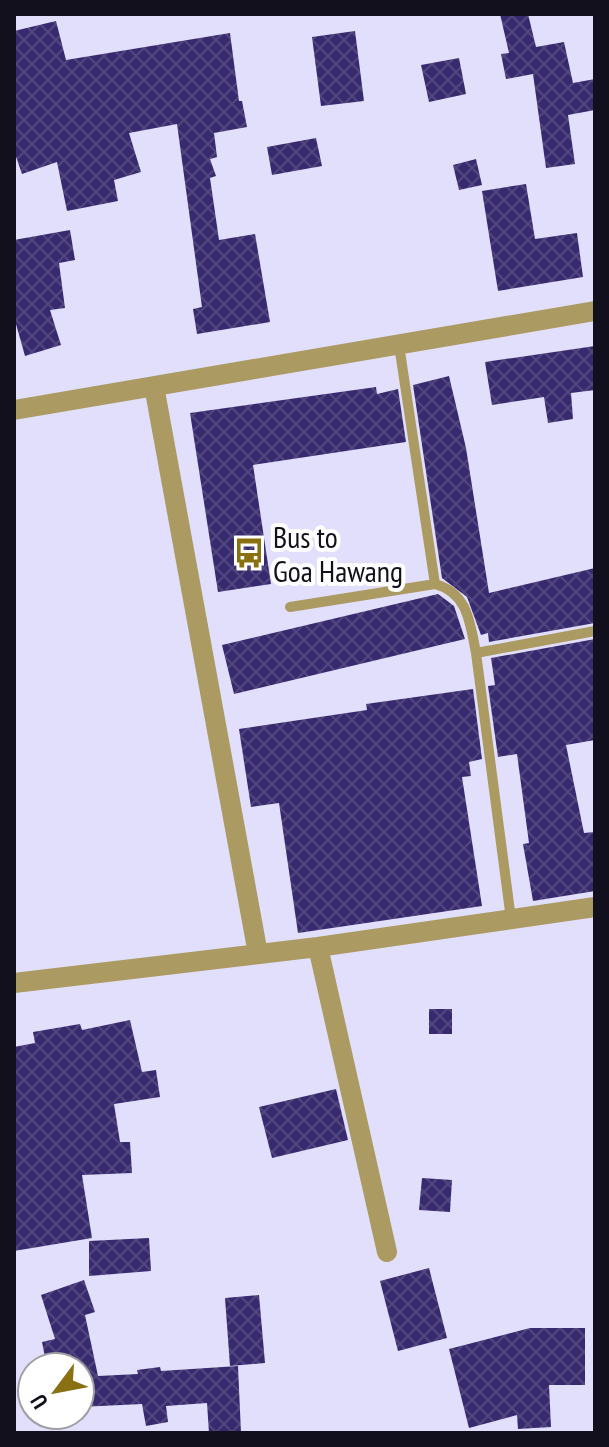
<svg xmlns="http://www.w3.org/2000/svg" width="609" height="1447" font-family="'PT Sans Narrow',sans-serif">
<defs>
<pattern id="building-cross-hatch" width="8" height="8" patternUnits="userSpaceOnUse" patternTransform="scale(2)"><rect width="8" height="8" fill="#382a6f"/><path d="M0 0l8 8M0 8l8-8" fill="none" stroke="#52467e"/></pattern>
</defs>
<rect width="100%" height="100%" fill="#e1dffb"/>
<!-- building -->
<path fill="url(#building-cross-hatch)" d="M500,14h28l8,33 28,-5 9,41 22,-4v31l-27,5 7,49 -29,4 -13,-94 -27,5 -5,-25 8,-1z
M56,21l10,39 164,-27 9,68h3l5,26 -33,6 3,24 -7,2 6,17 -6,2 9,62 36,-6 15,88 -73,12 -4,-25 9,-2 -25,-183 -48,9 12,39 -27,8 4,21 -51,10 -10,-49 -35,12 -8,-23v-120z
M355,31l9,70 -43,5 -9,-69z
M459,58l7,36 -37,8 -8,-37z
M316,138l6,28 -50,9 -5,-28z
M476,159l6,26 -23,5 -6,-25z
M526,184l9,55 42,-6 6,44 -85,14 -16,-100z
M70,230l5,30 -16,3 6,45 -15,2 11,35 -36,11 -11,-39v-77z
M595,346v44l-24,3 2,26 -25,4 -4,-26 -52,8 -7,-43z
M449,376l17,72 23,145 106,-25v55l-106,19 -1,-9 -7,2 -14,-38 -25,-19 -29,-193z
M376,387l1,7 21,-5 8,53 -153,23 18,119 -53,8 -28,-179z
M438,594l16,12 11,33 -231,55 -12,-49z
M595,639v101l-29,5 18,88 11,-1v59l-62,10 -10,-57 6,-1 -12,-89 -19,3 -10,-71 7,-1 -4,-27z
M473,689l9,70 -13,3 2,14 -9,1 20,129 -184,27 -19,-130 -28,4 -12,-78 128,-19 -1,-6z
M429,1009h23v25h-23z
M130,1020l12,52 14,-2 4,27 -46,7 6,38h10l2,31 -50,2 10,63 -78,13v-204l21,-4 -2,-11 47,-8 2,6z
M336,1089l12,51 -76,18 -13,-51z
M422,1178l30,2 -2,32 -31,-2z
M149,1238l2,33 -62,5v-35z
M429,1268l18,70 -49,13 -18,-70z
M84,1280l11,32 -10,3 13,61 40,-2 -1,-4 23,-3 1,4 77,-5 3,67h-32l-2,-30 -41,3 2,16 -22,4 -4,-22 -62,3v-40h-33l-5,-25 13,-3 -14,-44z
M259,1295l6,68 -35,3 -5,-68z
M530,1328h55v57h-36l2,42 -33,2 -1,-14 -48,13 -20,-79z"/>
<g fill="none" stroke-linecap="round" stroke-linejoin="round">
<!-- lane -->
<path stroke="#ab9a61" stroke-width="10" d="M399,345l36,239
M290,607l145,-23c33,9 35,39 41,69l35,266
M476,653l119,-22"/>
<!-- street -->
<path stroke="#ab9a61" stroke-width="20" d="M154,386l104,568
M14,410l581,-99
M318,947l69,305
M14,983l304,-36 277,-40"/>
</g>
<!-- icons -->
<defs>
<g id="bus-bare" transform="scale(2.4)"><path d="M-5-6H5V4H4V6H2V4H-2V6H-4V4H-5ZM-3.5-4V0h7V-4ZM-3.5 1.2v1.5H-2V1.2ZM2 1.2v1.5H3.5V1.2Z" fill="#897112" stroke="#fff" stroke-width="2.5" paint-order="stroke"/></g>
</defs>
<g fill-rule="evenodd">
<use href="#bus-bare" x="249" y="553"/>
</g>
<g text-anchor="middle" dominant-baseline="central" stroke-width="8" stroke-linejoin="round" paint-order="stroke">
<!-- poi labels -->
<g font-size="30" fill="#11101c" stroke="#fff" text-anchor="start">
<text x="273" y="536">Bus to<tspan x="273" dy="34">Goa Hawang</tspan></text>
</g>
</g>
<!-- border -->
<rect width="609" height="1447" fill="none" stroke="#11101c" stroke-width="32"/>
<!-- north arrow -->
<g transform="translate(56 1391) rotate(238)"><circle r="38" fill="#ffffff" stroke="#a09fa4" stroke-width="2"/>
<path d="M0-6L14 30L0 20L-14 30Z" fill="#897112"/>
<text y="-12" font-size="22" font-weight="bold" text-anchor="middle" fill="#11101c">U</text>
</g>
</svg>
